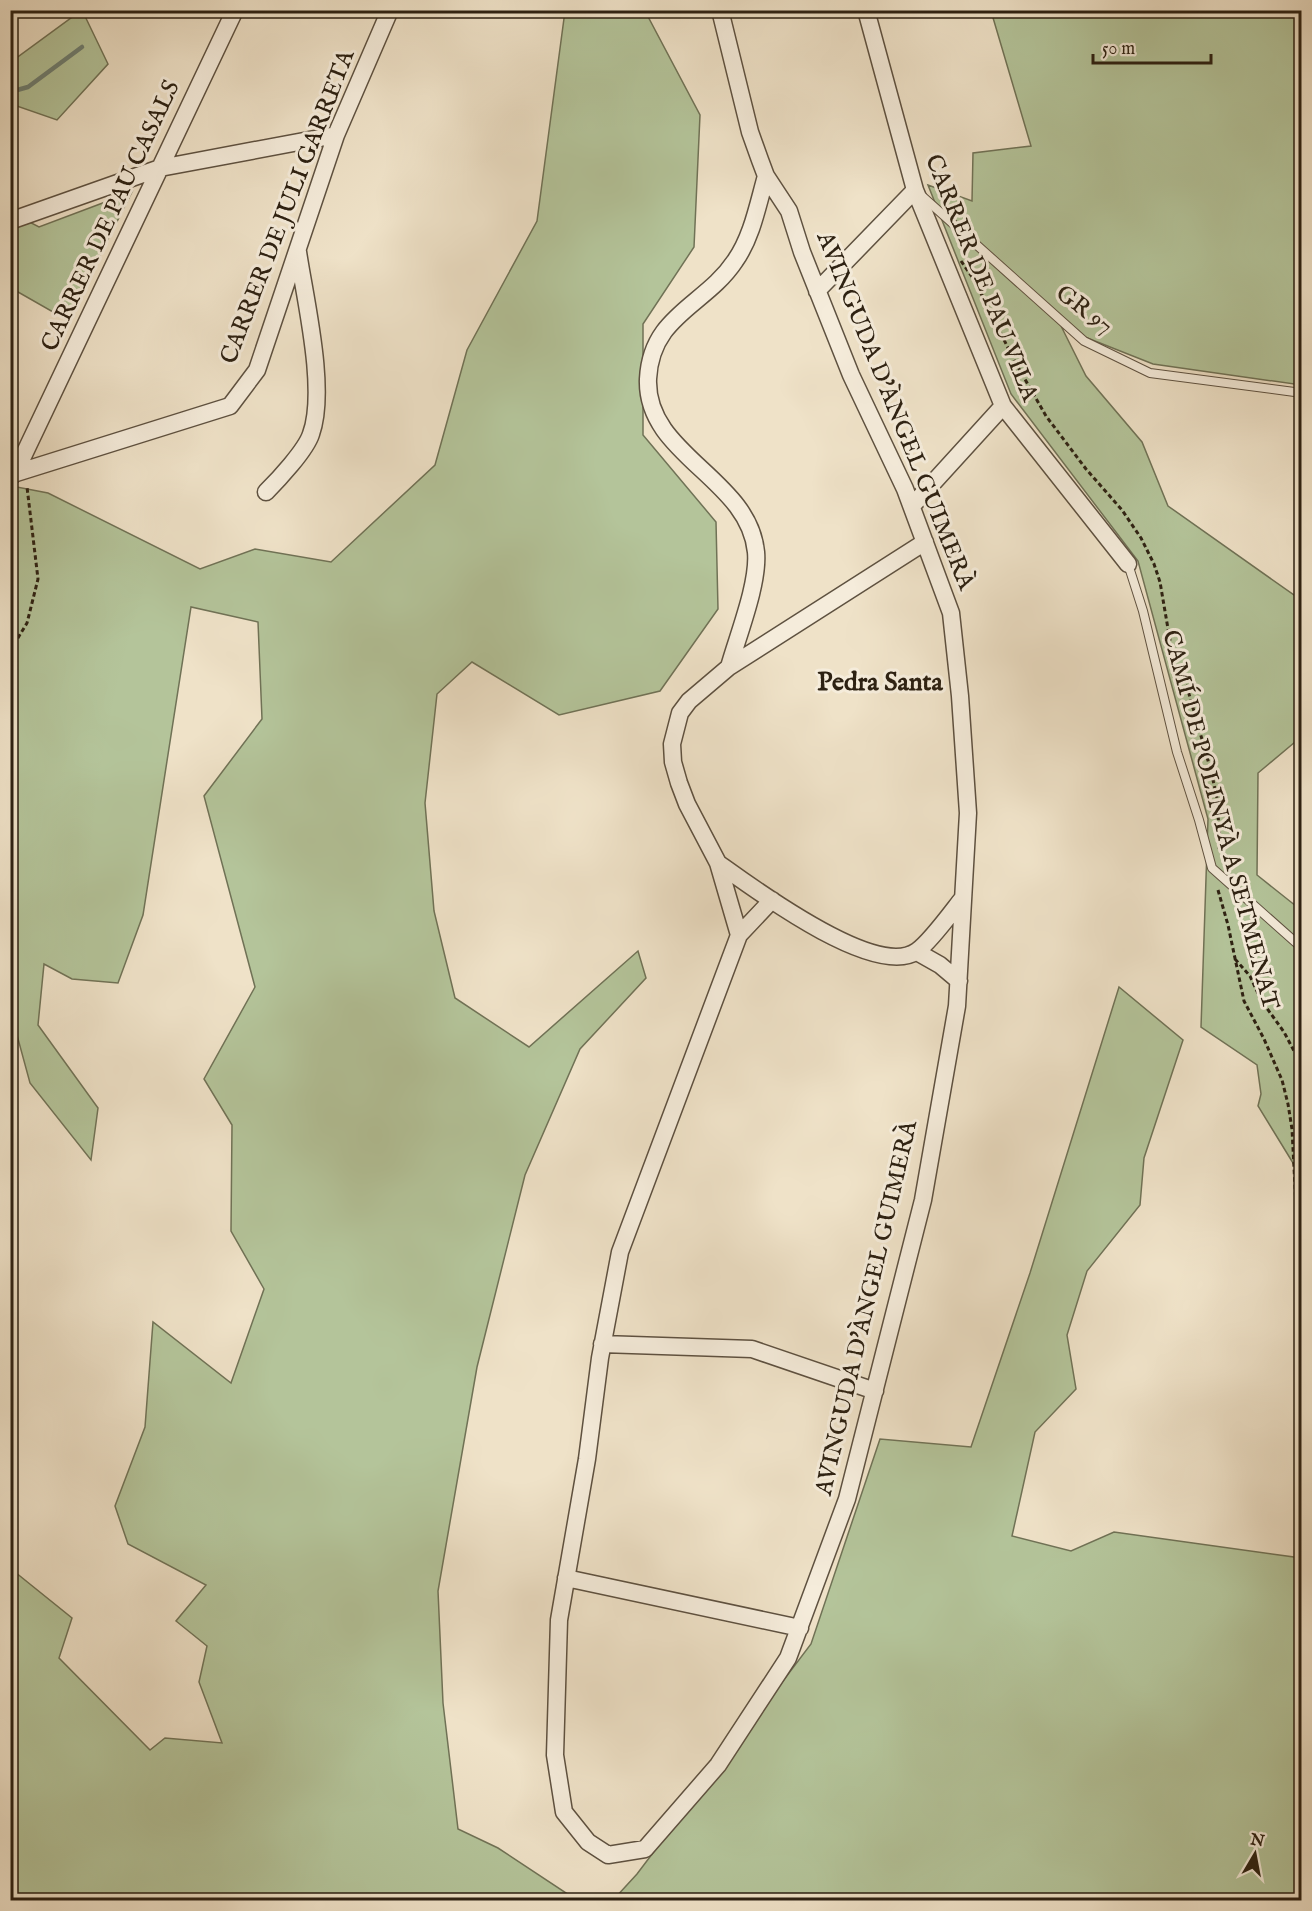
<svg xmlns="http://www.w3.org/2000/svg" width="1312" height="1911" font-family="'IM FELL English',serif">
<rect width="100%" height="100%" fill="#efe2c8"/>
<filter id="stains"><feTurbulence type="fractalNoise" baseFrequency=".00333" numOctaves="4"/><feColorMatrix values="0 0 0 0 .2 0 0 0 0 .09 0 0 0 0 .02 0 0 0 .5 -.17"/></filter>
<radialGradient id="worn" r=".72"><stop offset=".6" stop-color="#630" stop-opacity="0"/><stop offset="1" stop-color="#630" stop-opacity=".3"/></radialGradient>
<!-- green -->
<path fill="#b4c49a" stroke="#707256" stroke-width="1.5" d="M82,10l26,54 -51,56 -46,-16v-42z
M565,11h80l55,104 -6,132 -51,77v111l73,87 2,87 -58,82 -101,24 -87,-53 -35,32 -12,109 9,108 21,87 74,49 109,-96 8,27 -66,71 -55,126 -48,192 -39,224 5,112 15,126 40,19 74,49 43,1 22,-24 174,-230 69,-205 91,8 59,-174 89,-286 64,53 -39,118 -4,47 -53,66 -20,64 9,54 -41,43 -23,104 59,15 43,-19 187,26v342h-1290l-1,-332 62,50 -13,40 91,92 15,-12 57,5 -23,-61 8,-36 -31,-25 30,-36 -78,-41 -13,-38 30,-79 8,-105 78,61 33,-94 -33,-58 1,-106 -28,-46 51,-92 -51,-191 58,-77 -4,-97 -67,-15 -48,308 -25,68 -46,-4 -28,-15 -6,61 60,83 -7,52 -61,-77 -19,-70v-518l6,-8 31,6 152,76 55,-20 76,13 104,-97 32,-115 70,-129z
M991,11h310v374l-148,-21 -91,-36 24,48 56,66 26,64 133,94v137l-43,36 -1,102 44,35v266l-43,-70 3,-12 -4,-29 -56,-38 7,-208 -70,-258 -127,-167 -83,-209 44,16 1,-48 58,-7z
M132,192l-65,128 -56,-32 -1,-76 29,15z"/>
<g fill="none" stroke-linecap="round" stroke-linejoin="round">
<!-- stream -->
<path stroke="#6e7f73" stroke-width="4.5" d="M10,92l18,-5 54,-40"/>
<!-- service casing -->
<g stroke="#5e5140" stroke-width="10">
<path id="service" d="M922,196l162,145 66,32 152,20
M1128,564l15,47 34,141 22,68 13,48 90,80"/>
</g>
<!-- minor casing -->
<g stroke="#5e5140" stroke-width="19">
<path id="minor" d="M720,10l30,122 10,28 6,16 23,35 13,41 49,123 54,114 46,124 9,83 8,117 -11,193 -34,194 -76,299 -59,159 -70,107 -73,84 -37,6 -20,-13 -24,-30 -9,-57 4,-135 28,-161 13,-101 20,-106 119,-317 33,-35
M866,10l49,180 88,216 125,158
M10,221l150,-53 176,-33
M817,291l98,-101
M13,474l217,-68 27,-36 79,-235 54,-125
M11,477l7,-10 217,-457
M266,492c12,-12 40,-42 45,-58 16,-44 -6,-135 -13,-182
M912,506l91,-100
M729,667c9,-32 30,-84 27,-115 -7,-74 -111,-97 -108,-173 3,-64 57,-73 87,-118 17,-24 23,-57 31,-85
M718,863c35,25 158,117 199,88 13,-9 34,-38 45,-52
M739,935l-21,-72 -31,-59 -8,-21 -6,-21 -1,-18 8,-31 9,-12 40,-34 196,-125
M917,952l23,13 19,16
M602,1344l150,5 123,42
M566,1578l234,50"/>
</g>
<!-- path -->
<path stroke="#2d2112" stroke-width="3" stroke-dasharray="4.5 3" stroke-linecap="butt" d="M961,261l14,20 39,79 32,56 40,53 36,41 19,28 13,26 6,18 13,76 5,17 9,12 24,84 6,27 3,47 -1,4
M10,651l17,-28 11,-44 -11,-92
M1218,890l10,35 16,76 20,38 18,41 6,24 4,25 4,77 6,18
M1235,959l15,17 11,24 23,32 18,34"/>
<!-- service -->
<use href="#service" stroke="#f5ecdb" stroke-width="8"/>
<!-- minor -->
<use href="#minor" stroke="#f5ecdb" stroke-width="16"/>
</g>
<g text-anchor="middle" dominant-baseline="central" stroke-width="6" stroke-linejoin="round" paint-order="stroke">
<!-- street labels -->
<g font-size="24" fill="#2d2112" stroke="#f5ecdb">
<text transform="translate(288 207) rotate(-69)">CARRER DE JULI GARRETA</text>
<text transform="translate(111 216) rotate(-65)">CARRER DE PAU CASALS</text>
<text transform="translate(981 278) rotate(68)">CARRER DE PAU VILA</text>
<text transform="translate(1084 310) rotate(37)">GR 97</text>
<text transform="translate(895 411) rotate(68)">AVINGUDA D'ÀNGEL GUIMERÀ</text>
<text transform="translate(1220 820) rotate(75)">CAMÍ DE POLINYÀ A SETMENAT</text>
<text transform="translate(867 1308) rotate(-77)">AVINGUDA D'ÀNGEL GUIMERÀ</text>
</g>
<!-- neighbourhood labels -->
<g font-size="26" font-weight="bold" fill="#2d2112" stroke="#f5ecdb">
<text x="880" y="682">Pedra Santa</text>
</g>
</g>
<!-- margin -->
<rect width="1312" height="1911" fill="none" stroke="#efe2c8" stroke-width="36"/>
<rect x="12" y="12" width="1288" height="1887" fill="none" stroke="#2d2112" stroke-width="3"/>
<rect x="18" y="18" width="1276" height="1875" fill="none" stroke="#2d2112" stroke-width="1.5"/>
<!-- north arrow -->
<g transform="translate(1255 1854) rotate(10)" stroke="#f5ecdb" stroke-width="4.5" paint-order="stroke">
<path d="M0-4.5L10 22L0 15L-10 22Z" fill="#2d2112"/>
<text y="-9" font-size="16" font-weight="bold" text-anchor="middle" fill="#2d2112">N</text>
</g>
<!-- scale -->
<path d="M1093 54v9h118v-9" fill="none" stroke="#2d2112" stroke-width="3"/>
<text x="1102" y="54" font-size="18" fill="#2d2112" stroke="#f5ecdb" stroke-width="4.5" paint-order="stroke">50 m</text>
<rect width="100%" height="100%" filter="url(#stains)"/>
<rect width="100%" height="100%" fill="url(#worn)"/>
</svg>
